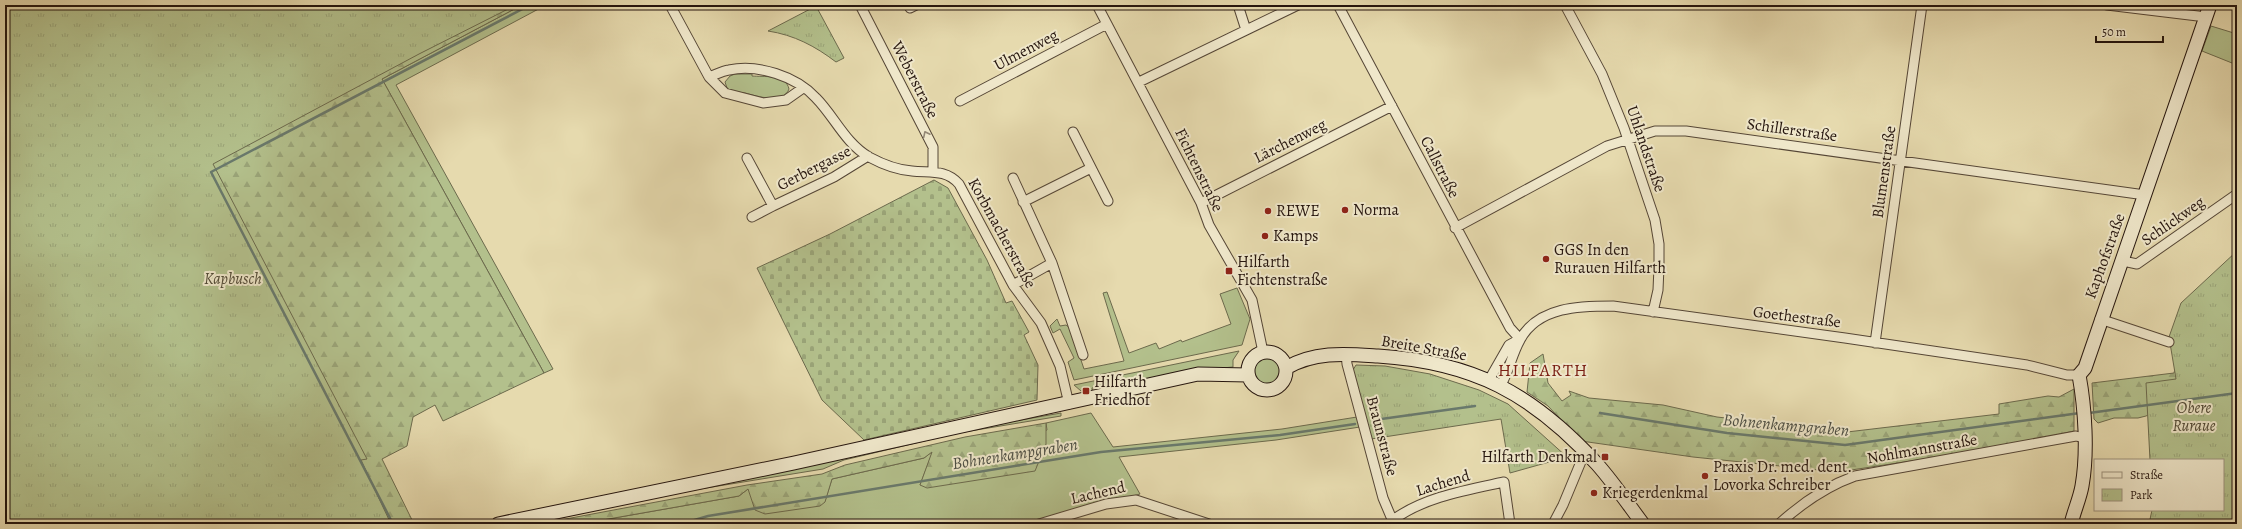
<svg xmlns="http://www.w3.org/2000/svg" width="2242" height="529" font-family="Alegreya,serif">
<defs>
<pattern id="forest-firs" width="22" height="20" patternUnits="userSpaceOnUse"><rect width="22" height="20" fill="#b3c08c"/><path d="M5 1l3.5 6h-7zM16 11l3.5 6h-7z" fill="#9aa478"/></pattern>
<pattern id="cemetery-stones" width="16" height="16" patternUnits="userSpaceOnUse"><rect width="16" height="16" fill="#b3c08c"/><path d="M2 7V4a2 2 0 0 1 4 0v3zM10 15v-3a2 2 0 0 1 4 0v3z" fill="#9aa478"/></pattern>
<pattern id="park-tufts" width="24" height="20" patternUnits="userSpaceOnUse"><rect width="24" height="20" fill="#b3c08c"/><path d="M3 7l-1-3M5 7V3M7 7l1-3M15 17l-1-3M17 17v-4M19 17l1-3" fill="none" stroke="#9aa478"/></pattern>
</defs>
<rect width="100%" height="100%" fill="#e6daae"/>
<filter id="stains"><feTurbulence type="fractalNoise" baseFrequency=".005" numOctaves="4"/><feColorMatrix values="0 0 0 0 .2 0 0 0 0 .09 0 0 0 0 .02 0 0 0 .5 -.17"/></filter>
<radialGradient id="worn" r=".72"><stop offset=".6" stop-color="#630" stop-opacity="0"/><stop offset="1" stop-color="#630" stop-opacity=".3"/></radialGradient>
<!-- grass -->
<path fill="#b3c08c" stroke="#6c6a4d" d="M522,5h24l-150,80 157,284 -9,4 -162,-294z
M2211,26l26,8v31l-35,-14z
M735,74h17v2c11,1 34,-2 37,13 -6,16 -32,7 -44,4 -6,-1 -13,-1 -18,-5l-2,-6 5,-6z
M1237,288l13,31 -8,26 -168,35 -6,-18 6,-4 -14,-29 -7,4 -3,-7 7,-7 3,7 6,-1 4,3 14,41 40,-8 -21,-68 4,-1 22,61 27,-10 3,6 22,-9 1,2 49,-18 -11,-30z
M1239,351l-6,9v7l-34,3 -69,14 -1,-3 -37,7 1,4 -12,-1 -7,-6z
M1254 371a13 13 0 1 1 26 0a13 13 0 1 1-26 0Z
M1061,413v3l-103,17 -114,27 -21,9 -166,27 335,-71z
M1091,413l22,34 169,-18 75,-12 3,10 -84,13 -157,17 21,37 -109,30h-451l159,-28 9,-7 77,12 7,-22 92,-21 9,-7 -13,34 127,-55 -1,-7z"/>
<!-- forest -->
<path fill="url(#forest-firs)" stroke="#6c6a4d" d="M5,5h517l-140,74 162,294 -101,48 -8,-16 -22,12 -6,29 -25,13 32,65h-409z
M2191,300l46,72 -91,44 -8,2h-24l-16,5 -4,-4 -2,-36 82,-10z
M1543,354l5,29 14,18 9,-6 -2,-4 20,7 74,7 54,12 130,15 152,-18v-10l49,-8 11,1 15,-8v42l-77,17 -159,24 -145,-15 -112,-16 -33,-35 -21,-14 3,-29z
M1046,423v21l-11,27 -108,17 -7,-3 12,-33 -8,6 -92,21 -7,23 -5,4 -55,8 -10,-4 -7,-21 -9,7 -159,28h-41l208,-39 75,-11 23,-9 120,-28z"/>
<!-- cemetery -->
<path fill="url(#cemetery-stones)" stroke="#6c6a4d" d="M934,180l14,8 39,72 19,43 6,-2 17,31 -5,3 14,30 -1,35 -173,40 -42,-40 -65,-132 73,-34z"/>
<!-- park -->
<path fill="url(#park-tufts)" stroke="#6c6a4d" d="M5,5h511l-97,49 -206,110 154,295 -6,1 30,64h-386z
M816,6l28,52 -8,4c-21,-16 -42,-27 -68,-31z
M2237,251v273h-88l3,-14h71v-50h-73l-4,-77 30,-4 -7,-42 12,-34z
M1356,365l29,1 45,8 49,16 29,14 59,53 -57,16 -9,-54 -130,20 -18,-69z"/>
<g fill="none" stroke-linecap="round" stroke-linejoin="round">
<!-- stream -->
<path stroke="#69796c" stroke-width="2.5" d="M1600,413l127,20 118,12 235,-32
M2089,413l148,-20
M1374,420l101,-14
M393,524l-182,-352 319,-167
M681,524l27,-8 393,-64 179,-17 75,-11"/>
<!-- street casing -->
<g stroke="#554636" stroke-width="11">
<path id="street" d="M670,5l39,72c6,-2 13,-6 20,-7 29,-6 67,6 87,28 18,18 29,45 53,59 13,7 28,13 43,14 18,2 34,-2 47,13l54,101 28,38 19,43 9,38
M860,5l73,142v24
M1097,5l104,198 8,22 43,75 11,52
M1238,5l8,25
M1338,5l172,323 10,11
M1565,5l37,69 22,54 31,92 4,24v23l-1,23 -5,22
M2107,5l99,12
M910,8l6,-3
M709,77l16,16 38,10 23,-3 17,-12
M1139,82l159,-77
M960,101l147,-77
M1073,132l35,69
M747,158l26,48 61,-29 34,-21
M1013,178l39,85 -39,22
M1023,202l68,-34
M1201,203l191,-97
M752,217l21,-11
M1455,228l152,-82 48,-15h31l459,64
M2123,261l14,3 100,-70
M1052,263l31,92
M2100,319l69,23
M1875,343l47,-338
M1346,354l1,10 36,134 11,26
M1489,380l20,-35 11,-6
M1501,385c8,-14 11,-31 19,-45 18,-34 61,-34 93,-34l232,32 182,27 40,10h12
M1393,520c31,-23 74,-30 111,-38l6,42
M1039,524l67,-20 30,-4 73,24
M1553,524l10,-19 22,-53
M1779,524c22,-20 48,-38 76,-48l221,-40 8,2"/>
</g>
<!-- secondary casing -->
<g stroke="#25150e" stroke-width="15">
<path id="secondary" d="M1248 371a19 19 0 1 1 38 0a19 19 0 1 1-38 0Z
M1286,368c29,-17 60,-14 92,-12 95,6 154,37 219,108 16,18 31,40 46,60
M498,524l296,-61 404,-89 50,1
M2071,524c3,-13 9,-26 11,-38 6,-34 3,-78 -3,-111l6,-7 125,-363"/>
</g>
<!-- street -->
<use href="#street" stroke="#efe7ca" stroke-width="9"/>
<!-- secondary -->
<use href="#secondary" stroke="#efe7ca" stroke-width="13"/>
</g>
<!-- one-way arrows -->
<defs><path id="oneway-chevron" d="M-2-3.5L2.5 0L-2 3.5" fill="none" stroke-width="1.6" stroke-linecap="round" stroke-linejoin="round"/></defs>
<use stroke="#948875" href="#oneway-chevron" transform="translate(926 134) rotate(-116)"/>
<!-- markers -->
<g fill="#8f2418" stroke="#efe7ca" stroke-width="1.5">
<circle cx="1345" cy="210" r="4"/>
<circle cx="1268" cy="211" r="4"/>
<circle cx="1265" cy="236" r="4"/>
<circle cx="1546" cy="259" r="4"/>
<rect x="1225" y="267" width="8" height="8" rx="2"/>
<rect x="1082" y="387" width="8" height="8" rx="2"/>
<rect x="1601" y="453" width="8" height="8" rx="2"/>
<circle cx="1705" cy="476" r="4"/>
<circle cx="1594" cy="493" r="4"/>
</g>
<g text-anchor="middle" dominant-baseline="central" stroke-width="4" stroke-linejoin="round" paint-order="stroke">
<!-- street labels -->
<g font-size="16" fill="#25150e" stroke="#efe7ca">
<text transform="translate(1026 50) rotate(-28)">Ulmenweg</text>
<text transform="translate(915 80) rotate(63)">Weberstraße</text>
<text transform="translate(1792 130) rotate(8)">Schillerstraße</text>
<text transform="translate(1290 141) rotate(-27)">Lärchenweg</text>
<text transform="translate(1646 149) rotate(71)">Uhlandstraße</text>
<text transform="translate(1440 167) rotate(63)">Callstraße</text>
<text transform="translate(814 168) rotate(-27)">Gerbergasse</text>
<text transform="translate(1199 170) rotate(64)">Fichtenstraße</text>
<text transform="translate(1884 172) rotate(-82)">Blumenstraße</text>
<text transform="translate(2173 221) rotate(-35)">Schlickweg</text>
<text transform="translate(1002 233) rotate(61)">Korbmacherstraße</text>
<text transform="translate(2105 256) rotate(-70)">Kaphofstraße</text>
<text transform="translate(1797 317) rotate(7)">Goethestraße</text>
<text transform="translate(1424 348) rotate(10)">Breite Straße</text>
<text transform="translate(1382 436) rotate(75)">Braunstraße</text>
<text transform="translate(1922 449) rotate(-10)">Nohlmannstraße</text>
<text transform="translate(1443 483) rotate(-17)">Lachend</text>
<text transform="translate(1098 493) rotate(-13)">Lachend</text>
</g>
<!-- poi labels -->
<g font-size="16" fill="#25150e" stroke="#efe7ca" text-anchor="start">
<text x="1353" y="210">Norma</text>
<text x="1276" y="211">REWE</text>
<text x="1273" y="236">Kamps</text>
<text x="1554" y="250">GGS In den<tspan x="1554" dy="18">Rurauen Hilfarth</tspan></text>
<text x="1237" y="262">Hilfarth<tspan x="1237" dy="18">Fichtenstraße</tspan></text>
<text x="1094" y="382">Hilfarth<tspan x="1094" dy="18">Friedhof</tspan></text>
<text x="1597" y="457" text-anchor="end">Hilfarth Denkmal</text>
<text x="1713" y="467">Praxis Dr. med. dent.<tspan x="1713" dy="18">Lovorka Schreiber</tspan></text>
<text x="1602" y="493">Kriegerdenkmal</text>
</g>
<!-- park labels -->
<g font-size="16" font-style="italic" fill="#504834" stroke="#efe7ca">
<text x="233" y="279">Kapbusch</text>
<text x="2194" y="408">Obere<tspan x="2194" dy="18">Ruraue</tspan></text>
</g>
<!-- water labels -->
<g font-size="17" font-style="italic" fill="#4d4f45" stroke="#efe7ca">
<text transform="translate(1786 425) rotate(5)">Bohnenkampgraben</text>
<text transform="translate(1015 454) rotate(-9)">Bohnenkampgraben</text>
</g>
<!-- quarter labels -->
<g font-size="18" letter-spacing="1" fill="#7a1f14" stroke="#efe7ca">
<text x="1543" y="370">HILFARTH</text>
</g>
</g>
<!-- margin -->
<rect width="2242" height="529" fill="none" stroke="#e6daae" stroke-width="20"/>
<rect x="6" y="6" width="2230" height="517" fill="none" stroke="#25150e" stroke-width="2"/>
<rect x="10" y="10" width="2222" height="509" fill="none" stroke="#25150e"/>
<!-- legend -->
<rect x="2094" y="459" width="130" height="52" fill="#efe7ca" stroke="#9e937f"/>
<rect x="2102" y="472" width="20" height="6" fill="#efe7ca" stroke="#9e937f"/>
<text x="2130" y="479" font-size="12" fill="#25150e">Straße</text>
<rect x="2102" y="489" width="20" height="12" fill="url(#park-tufts)" stroke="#9e937f"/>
<text x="2130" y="499" font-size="12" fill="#25150e">Park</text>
<!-- scale -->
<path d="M2096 36v6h67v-6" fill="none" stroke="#25150e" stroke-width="2"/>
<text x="2102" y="36" font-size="12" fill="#25150e" stroke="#efe7ca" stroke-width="3" paint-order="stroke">50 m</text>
<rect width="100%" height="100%" filter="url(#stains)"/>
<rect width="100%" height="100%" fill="url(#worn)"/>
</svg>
